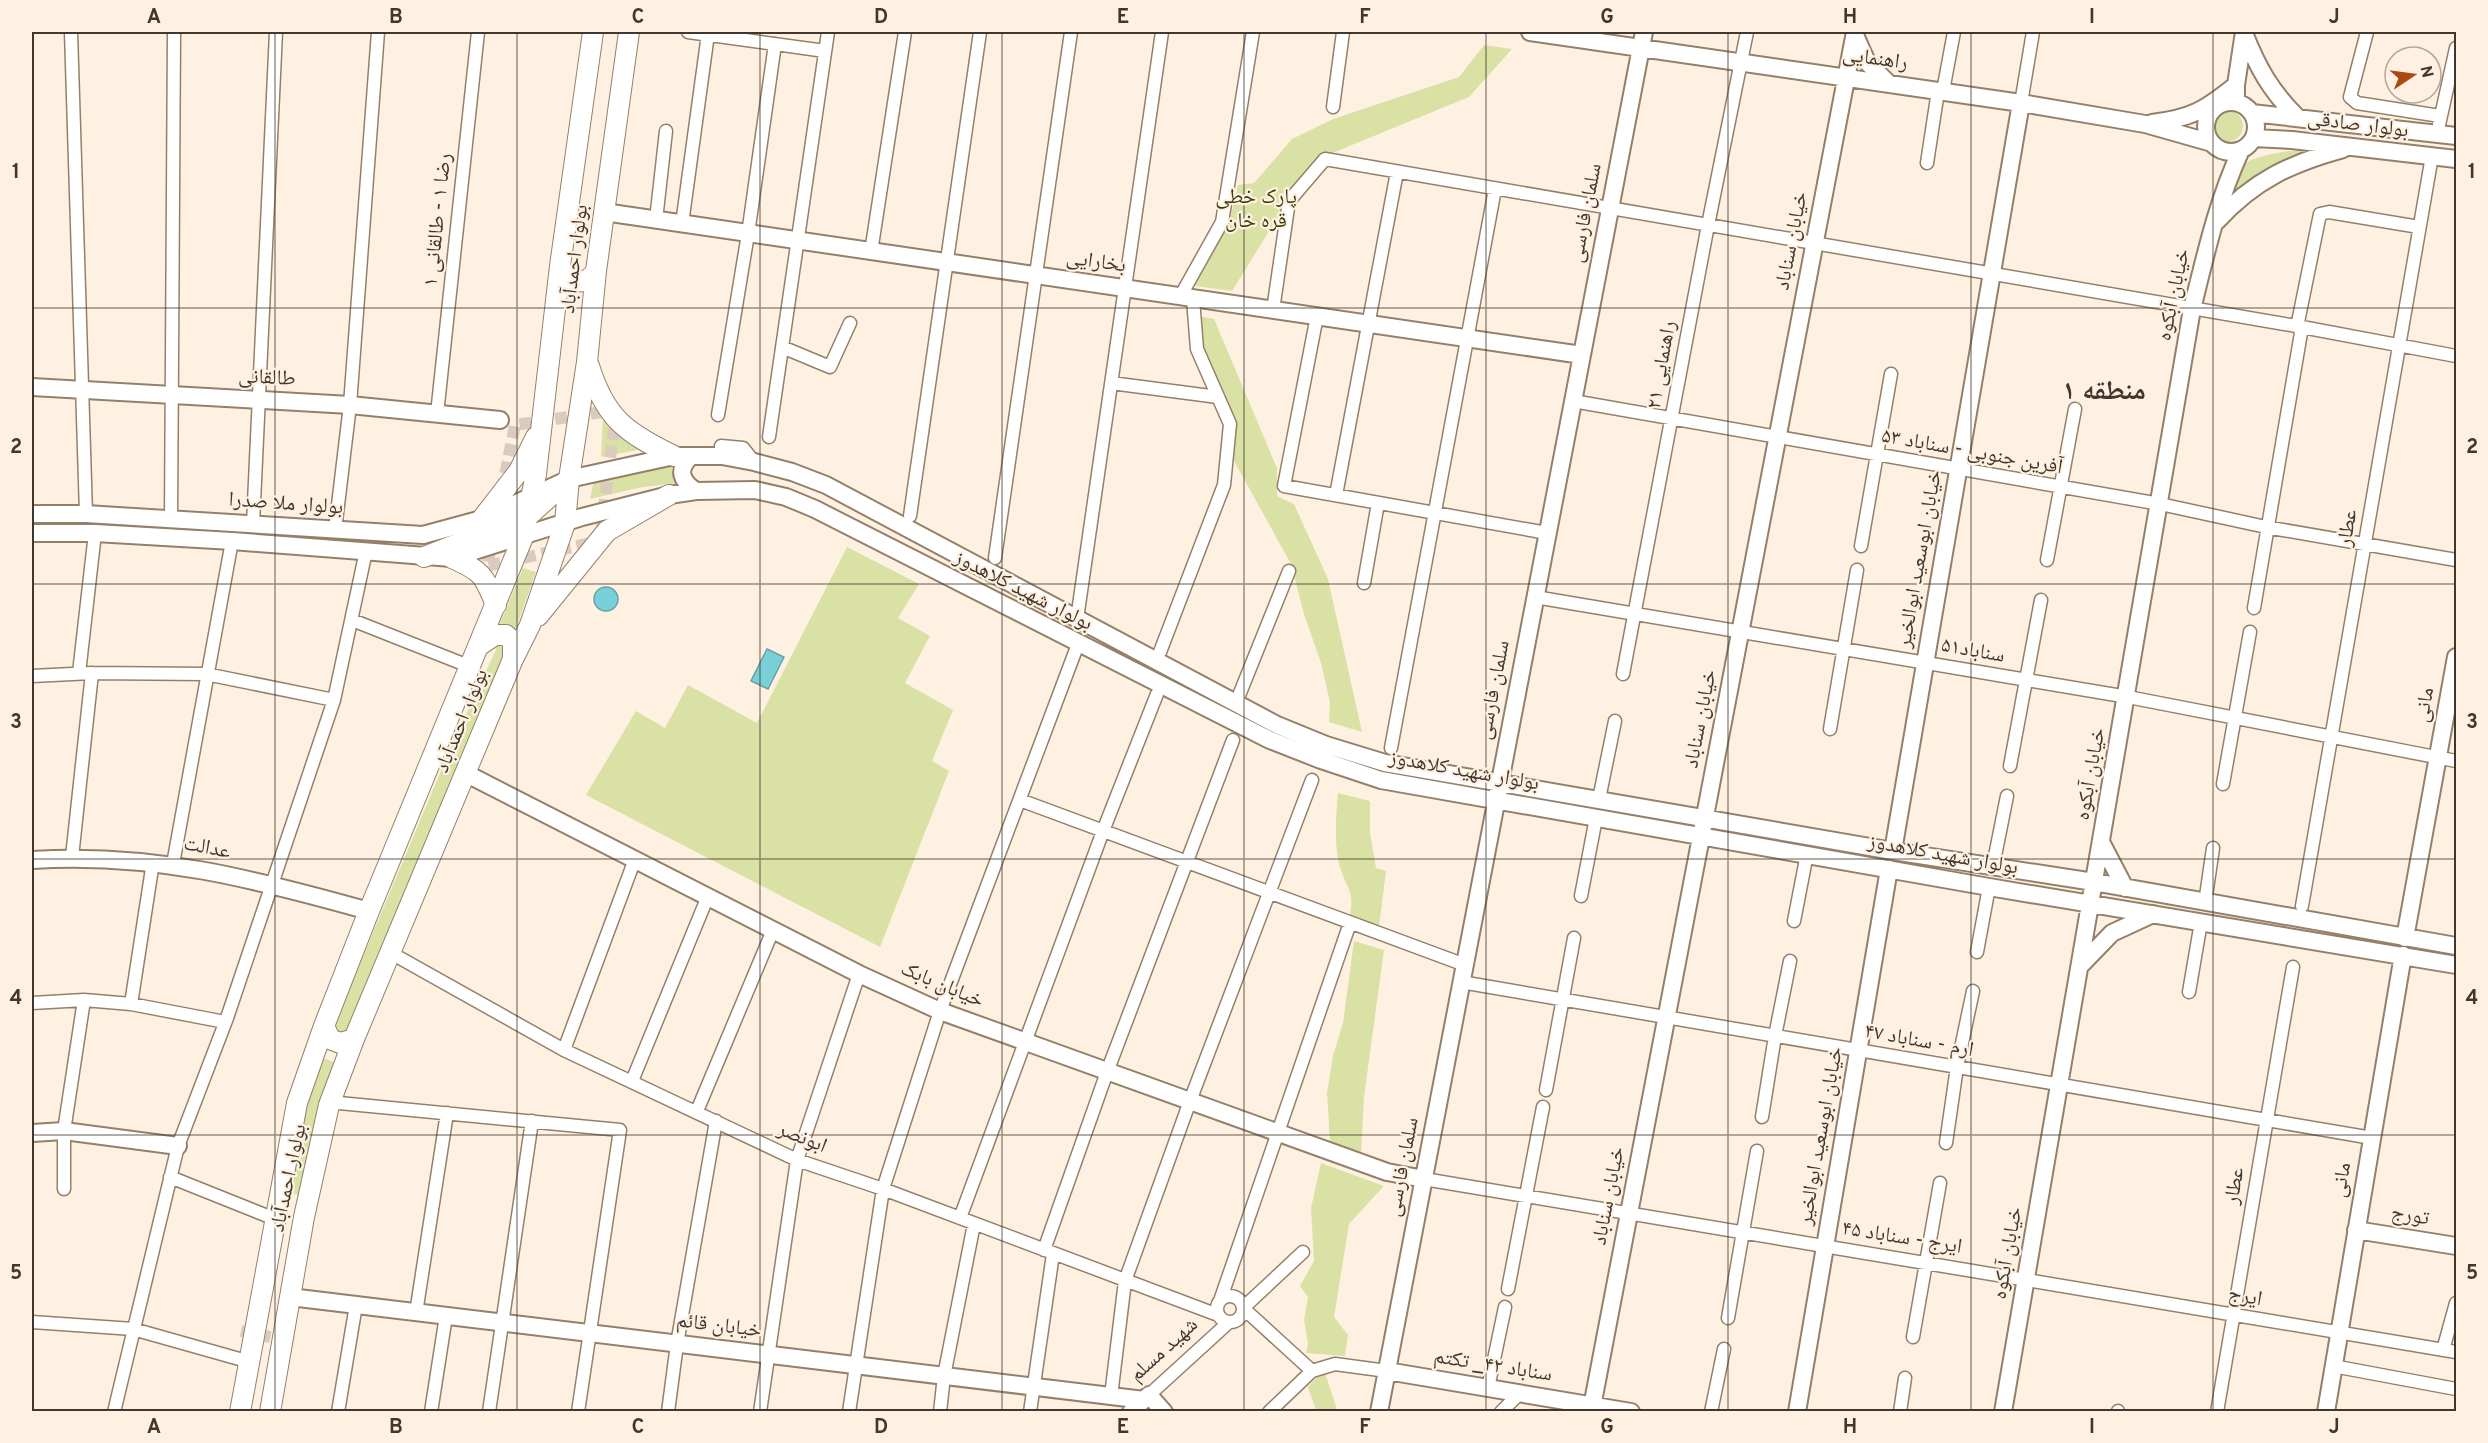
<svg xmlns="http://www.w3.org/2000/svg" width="2488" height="1443" font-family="Overpass,'Noto Naskh Arabic',sans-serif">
<rect width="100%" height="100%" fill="#fff1e2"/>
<!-- green -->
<path fill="#dae1a4" d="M1484,45l28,4 -43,48 -139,57 -21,13 -77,124 -37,-5 17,-35 17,-27 9,-39 16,-2 38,-44 41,-20 126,-42z
M2211 126a16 16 0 1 1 32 0a16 16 0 1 1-32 0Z
M2318,148l-96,55c4,-10 7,-21 12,-30 12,-20 63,-23 84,-25z
M1199,316l15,3 63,149v28l17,8 34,75 34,153 -33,-10 1,-20 -9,-39 -17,-49 -13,-50 -58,-105v-39l-29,-67z
M603,417l40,32 -42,8z
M673,463l-1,8 8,12 -37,4 -53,12 4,-19z
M847,547l72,37 -21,34 32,18 -25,47 48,27 -21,51 17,10 -69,176 -294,-152 50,-84 29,17 23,-43 69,38z
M523,568l13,4 -20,56 -3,3h-16z
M500,641l6,6 -28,76 -132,313 -14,-6 119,-283z
M1338,793l32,8v32l6,35 10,3 -7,56 -30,-8c7,-29 -3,-30 -10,-55 -5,-23 -3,-47 -1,-71z
M1354,941l30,9 -20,147 -3,56 -31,-11 -3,-49 6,-37 10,-33z
M326,1059l7,3 3,4 -18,38 -17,91 -13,-2 13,-77 21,-56z
M1321,1163l63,23 -35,38 -15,93 14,18 -3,21 -39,-3 2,-9 -4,-24 4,-23 -8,-11 14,-25 -3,-53z
M1324,1370l12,36 1,5h-21l-8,-24z"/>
<!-- water -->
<path fill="#79d0d9" stroke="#68a2a6" stroke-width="1.5" d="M594 599a12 12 0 1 1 24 0a12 12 0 1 1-24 0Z
M767,649l17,8 -16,32 -17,-8z"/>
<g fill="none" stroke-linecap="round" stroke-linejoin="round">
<!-- street-tunnel -->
<path stroke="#d9ccbe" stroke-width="12" stroke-dasharray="12 6" stroke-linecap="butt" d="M616,410l-16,131 -113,25 28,-141z
M241,1331l53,11"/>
<!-- street casing -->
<g stroke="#948069" stroke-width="15">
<path id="street" d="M71,32l15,482
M688,32l137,19
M2367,32l-17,65 7,6 83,13
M1943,91l11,-59
M2021,103l12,-71
M1333,107l10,-75
M2437,134l19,-86
M1927,163l11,-72
M656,220l10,-89
M682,224l26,-190
M871,252l34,-220
M1180,297l42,-75 31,-190
M1273,310l16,-109 36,-42 977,168 154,29
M1317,316l-33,170 263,47
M2297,327l23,-113 9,-2 90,15
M782,347l48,20 20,-44
M1111,383l107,14
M1573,401l587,103 106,23 190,33
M437,414l41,-382
M718,415l30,-181 27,-190
M769,437l59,-405
M722,456l-1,-10 22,2 11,14
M1336,495l61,-323
M910,516l70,-484
M171,519l3,-487
M253,524l23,-492
M335,530l15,-125 28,-373
M1861,546l30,-172
M995,558l76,-526
M2047,560l28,-151
M1364,583l14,-80
M1535,597l593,100 328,64
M2254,608l48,-281
M1077,619l85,-587
M352,620l119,47
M1160,652l64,-167 6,-61 -33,-75 -4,-50
M79,673l16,-140
M1623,674l85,-449 39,-193
M32,676l60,-3 114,1 128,26
M1236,703l53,-132
M1830,729l27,-159
M1391,748l104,-559
M2010,766l31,-166
M2223,784l27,-152
M1599,799l16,-78
M1020,800l445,165
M72,857l20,-184
M173,864l59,-323
M1993,866l14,-70
M1581,896l15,-78
M2205,903l8,-55
M2302,906l130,-750
M1794,921l13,-67
M1977,952l12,-65
M391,953l173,97 233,110 86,29 335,126
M1461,982l911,156
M2189,992l12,-70
M32,1003l52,-3 47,4 94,18
M131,1004l22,-142
M564,1050l71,-191
M632,1081l76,-185
M1546,1090l28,-152
M329,1105l10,-2 281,27 -42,282
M697,1111l76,-181
M1762,1117l13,-81 15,-75
M1946,1143l11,-76 16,-76
M170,1177l105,42
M1424,1179l1032,173
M64,1189v-58l20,-131
M960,1218l143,-387 54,-137
M1044,1250l63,-178 126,-332
M1303,1252l-60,56 69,63
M1508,1289l35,-182
M1217 1309a13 13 0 1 1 26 0a13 13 0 1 1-26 0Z
M1221,1298l129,-375
M416,1313l31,-200
M1728,1318l29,-167
M32,1322l101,7 117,33
M1913,1337l27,-154
M2443,1350l13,-47
M2333,1366l123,23
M1488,1388l17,-81
M1149,1395l79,-72
M1111,1396l14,-115 65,-180 122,-321
M114,1412l64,-266 49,-128 107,-318 32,-149
M338,1412l18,-107
M431,1412l15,-96
M489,1412l43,-291
M668,1412l9,-68 39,-223
M760,1412l37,-252 62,-186
M849,1412l34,-223 57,-178 138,-367
M940,1412l4,-36 30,-152
M1030,1412l23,-158
M1269,1412l43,-41 23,-7 52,7
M1501,1412l19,-19
M1711,1412l13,-63
M1900,1412l5,-34
M2118,1412v-1
M2217,1412l76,-445"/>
</g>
<!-- secondary casing -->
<g stroke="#948069" stroke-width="20">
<path id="secondary" d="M1530,32l491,71 124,21 67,19
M2244,33c14,35 26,57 53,84
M1855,35l12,27 22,22
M2236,96v-11l8,-53
M2206 127a25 25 0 1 1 50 0a25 25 0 1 1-50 0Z
M2252,113l204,23
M2152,123c40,-5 53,-13 84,-38
M2254,138l38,2 164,19
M604,212l978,143
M2217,221c37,-41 75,-58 126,-72
M32,387l318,18 150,15
M690,457c-13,13 -9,24 6,34
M32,514h54l337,21 59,-16 87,-40 105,-23h48l32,6 38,10 34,13 451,240 49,20 59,18 508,88 201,31 362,64
M32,533h63l137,8 220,17 130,-41 87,-22 27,-4 59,-1 31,7 29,12 455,231 51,20 60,20 608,107 467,78
M467,774l392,200 81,37 447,161 37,7
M2101,842l24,46
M1893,851l128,-748
M32,860c119,-8 223,19 337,51
M2405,938l51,-281
M2080,966l32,-33 41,-19
M32,1133l32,-2 114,15
M2356,1230l100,16
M290,1297l854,103
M1387,1371l244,41
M1131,1412l18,-17 15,17
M1379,1412l265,-1380
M1591,1412l264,-1380
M1797,1412l92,-543
M2003,1412l189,-1103c14,-56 25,-107 49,-159
M2326,1412l77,-457"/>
</g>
<!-- primary casing -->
<g stroke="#948069" stroke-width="22">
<path id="primary" d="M560,266c6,18 26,21 36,5
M589,366c16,52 37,67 85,90
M482,519l37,-48 17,-34
M424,557l103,-40 42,-38
M452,558c30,13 32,17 44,47
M538,616l69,-85 62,-36
M480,645l15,-10h11l7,7v17
M324,1026l6,13 10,4 14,-4
M240,1412l57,-309 27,-77 45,-115 154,-374 13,-63 24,-208 33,-234
M270,1412l34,-195 25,-112 25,-66 159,-380 17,-34 35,-102 4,-44 18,-117 9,-91 33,-239"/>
</g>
<!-- street -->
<use href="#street" stroke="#fff" stroke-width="12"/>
<!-- secondary -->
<use href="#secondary" stroke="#fff" stroke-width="16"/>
<!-- primary -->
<use href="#primary" stroke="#fff" stroke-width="20"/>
</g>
<!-- grid -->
<path fill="none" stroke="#40382e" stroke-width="1.5" stroke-opacity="0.55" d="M275,32v1380M517,32v1380M760,32v1380M1002,32v1380M1244,32v1380M1486,32v1380M1728,32v1380M1971,32v1380M2213,32v1380M32,308h2424M32,584h2424M32,859h2424M32,1135h2424"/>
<g text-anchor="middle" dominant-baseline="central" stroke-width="4.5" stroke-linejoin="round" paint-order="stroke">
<!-- street labels -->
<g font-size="21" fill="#40382e" stroke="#fff1e2">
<text transform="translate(1875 59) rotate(8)">راهنمایی</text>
<text transform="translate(2358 125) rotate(7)">بولوار صادقی</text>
<text transform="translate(1586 213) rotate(-79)">سلمان فارسی</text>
<text transform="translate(438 220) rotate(-84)">رضا ۱ - طالقانی ۱</text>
<text transform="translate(1792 241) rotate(-79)">خیابان سناباد</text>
<text transform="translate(575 259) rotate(-83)">بولوار احمدآباد</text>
<text transform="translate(1096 262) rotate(8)">بخارایی</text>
<text transform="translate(2174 295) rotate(-78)">خیابان آبکوه</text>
<text transform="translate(1662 365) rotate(-80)">راهنمایی ۲۱</text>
<text transform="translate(267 378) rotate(3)">طالقانی</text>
<text transform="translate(1972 452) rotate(10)">آفرین جنوبی - سناباد ۵۳</text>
<text transform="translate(286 504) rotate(4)">بولوار ملا صدرا</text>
<text transform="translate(2348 528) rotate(-80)">عطار</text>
<text transform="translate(1920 559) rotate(-80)">خیابان ابوسعید ابوالخیر</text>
<text transform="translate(1023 591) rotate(27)">بولوار شهید کلاهدوز</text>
<text transform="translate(1973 651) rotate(10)">سناباد۵۱</text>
<text transform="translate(1494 690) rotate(-79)">سلمان فارسی</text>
<text transform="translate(2425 705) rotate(-80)">مانی</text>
<text transform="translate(1701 719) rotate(-79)">خیابان سناباد</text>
<text transform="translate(462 721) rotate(-68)">بولوار احمدآباد</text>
<text transform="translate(1464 771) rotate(10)">بولوار شهید کلاهدوز</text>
<text transform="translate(2091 774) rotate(-80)">خیابان آبکوه</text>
<text transform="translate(207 848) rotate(11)">عدالت</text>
<text transform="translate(1943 855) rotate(10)">بولوار شهید کلاهدوز</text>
<text transform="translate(942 985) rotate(23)">خیابان بابک</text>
<text transform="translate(1919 1041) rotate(10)">ارم - سناباد ۴۷</text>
<text transform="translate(1821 1136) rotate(-80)">خیابان ابوسعید ابوالخیر</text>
<text transform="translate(802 1138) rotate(22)">ابونصر</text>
<text transform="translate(1403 1167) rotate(-79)">سلمان فارسی</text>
<text transform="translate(289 1178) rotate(-78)">بولوار احمدآباد</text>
<text transform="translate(2342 1180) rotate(-80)">مانی</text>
<text transform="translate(2235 1186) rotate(-80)">عطار</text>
<text transform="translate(1609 1196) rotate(-79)">خیابان سناباد</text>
<text transform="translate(2410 1216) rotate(9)">تورج</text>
<text transform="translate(1902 1238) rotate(9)">ایرج - سناباد ۴۵</text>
<text transform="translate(2008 1253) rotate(-80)">خیابان آبکوه</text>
<text transform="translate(2245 1297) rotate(10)">ایرج</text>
<text transform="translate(719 1326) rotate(7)">خیابان قائم</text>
<text transform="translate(1164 1350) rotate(-42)">شهید مسلم</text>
<text transform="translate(1493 1366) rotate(9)">سناباد ۴۲_ تکتم</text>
</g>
<!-- park labels -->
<g font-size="21" fill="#383c09" stroke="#fff1e2">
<text x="1256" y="197">پارک خطی<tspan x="1256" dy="24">قره خان</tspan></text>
</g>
<!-- district labels -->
<g font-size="27" font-weight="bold" fill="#40382e" stroke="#fff1e2">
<text x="2104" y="392">منطقه ۱</text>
</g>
</g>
<!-- border -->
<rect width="2488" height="1443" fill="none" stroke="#fff1e2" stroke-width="66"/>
<!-- north arrow -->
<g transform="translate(2413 75) rotate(77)"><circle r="28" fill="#fff1e2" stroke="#b3a79a" stroke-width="1.5"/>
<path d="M0-4.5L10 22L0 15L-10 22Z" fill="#ac4814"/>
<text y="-9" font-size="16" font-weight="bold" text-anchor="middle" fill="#40382e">N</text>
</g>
<rect x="33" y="33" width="2422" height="1377" fill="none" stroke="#40382e" stroke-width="2"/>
<g font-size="20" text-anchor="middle" font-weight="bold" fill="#40382e">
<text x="154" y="23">A</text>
<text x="396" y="23">B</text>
<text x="638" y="23">C</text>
<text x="881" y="23">D</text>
<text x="1123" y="23">E</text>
<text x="1365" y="23">F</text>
<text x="1607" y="23">G</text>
<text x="1850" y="23">H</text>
<text x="2092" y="23">I</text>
<text x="2334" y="23">J</text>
<text x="16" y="178">1</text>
<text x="2472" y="178">1</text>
<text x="16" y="453">2</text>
<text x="2472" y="453">2</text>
<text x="16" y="728">3</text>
<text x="2472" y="728">3</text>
<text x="16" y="1004">4</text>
<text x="2472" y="1004">4</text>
<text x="16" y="1279">5</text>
<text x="2472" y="1279">5</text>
<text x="154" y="1433">A</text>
<text x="396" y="1433">B</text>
<text x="638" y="1433">C</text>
<text x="881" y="1433">D</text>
<text x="1123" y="1433">E</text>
<text x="1365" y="1433">F</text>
<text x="1607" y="1433">G</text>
<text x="1850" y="1433">H</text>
<text x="2092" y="1433">I</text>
<text x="2334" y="1433">J</text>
</g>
</svg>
